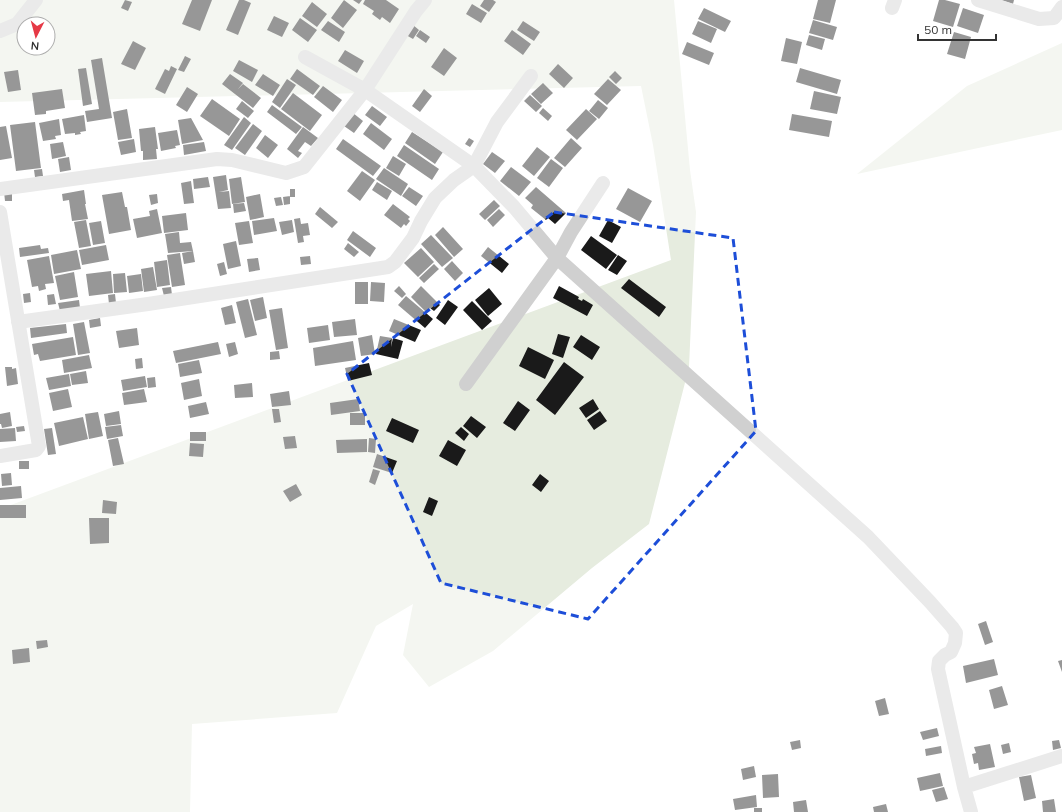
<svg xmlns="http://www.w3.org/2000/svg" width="1062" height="812" font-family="Mulish,sans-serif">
<rect width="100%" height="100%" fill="#fff"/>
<!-- green -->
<path fill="#e6ecdf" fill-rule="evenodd" d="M0,0h674l16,170 6,42 -7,155 -40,157 -57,44 -99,83 -64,36 -26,-32 10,-51 -37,22 -39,87 -145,11 -2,88h-190v-303l671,-249 -18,-115 -12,-59 -641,16zM24,24h24v24h-24z
M1062,43v87l-205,44 110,-88z"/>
<!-- building -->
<path fill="#1a1a1a" d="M125,0l7,2 -4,9 -7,-3z
M192,0h20l-12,31 -18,-7z
M239,0h5l7,3 -13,32 -12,-5z
M344,0l13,10 -14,18 -12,-10z
M353,0h9l-3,4z
M365,0h21l13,9 -9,14 -8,-6 -2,3 -8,-6 2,-3 -11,-7z
M484,0h9l3,2 -7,10 -9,-6z
M818,0h18l-6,23 -17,-4z
M939,0h6l15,4 -7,23 -20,-6z
M1001,0h13l-1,4z
M312,2l15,12 -10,13 -15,-11z
M472,4l15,9 -6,10 -15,-9z
M704,8l27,13 -6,11 -27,-13z
M963,8l21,7 -6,18 -21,-7z
M274,16l15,7 -7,14 -15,-7z
M300,18l17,12 -9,12 -16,-12z
M813,20l24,7 -4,13 -24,-7z
M328,21l17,11 -6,10 -18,-12z
M523,21l17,11 -6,9 -17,-11z
M698,21l19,8 -6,14 -19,-9z
M413,25l6,5 -6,9 -7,-4z
M420,30l10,7 -4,6 -10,-7z
M512,30l19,14 -8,11 -19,-14z
M954,32l17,5 -6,22 -18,-5z
M809,35l16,4 -3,11 -16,-5z
M786,38l16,4 -5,22 -16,-3z
M133,41l13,7 -11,22 -14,-6z
M687,42l27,11 -5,12 -27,-11z
M444,48l13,10 -13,18 -13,-9z
M345,50l19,11 -7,12 -19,-12z
M185,56l6,3 -7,13 -6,-2z
M102,58l10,60 -25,4 -2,-11 14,-2 -8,-49z
M239,60l19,10 -6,12 -19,-11z
M558,64l15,14 -9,10 -15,-14z
M171,66l6,3 -12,25 -10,-5 10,-20 4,2z
M86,68l6,36 -9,2 -5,-37z
M800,68l41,12 -4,14 -41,-12z
M297,69l23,17 -7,9 -23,-16z
M18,70l3,20 -13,2 -4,-20z
M615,71l7,7 -6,6 -7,-7z
M230,74l13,9 -5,6 5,-5 18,14 -8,10 -31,-24z
M263,74l17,11 -7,11 -18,-11z
M287,79l9,6 -16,23 -8,-6z
M608,79l13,11 -14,15 -13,-11z
M543,83l10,10 -12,11 -10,-10z
M323,86l19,14 -9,12 -19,-15z
M187,87l11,7 -11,18 -11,-7z
M62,89l3,19 -19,3v3l-11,1 -3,-22z
M424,89l8,7 -12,16 -8,-6z
M814,91l27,6 -4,17 -27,-5z
M293,93l29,22 -12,16 -29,-22z
M530,95l12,11 -6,6 -12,-11z
M212,99l28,20 -11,17 -29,-20z
M598,100l10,8 -9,11 -10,-8z
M242,101l12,10 -6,7 -12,-9z
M272,105l30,22 -6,7 -29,-22z
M372,106l15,11 -7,9 -15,-11z
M543,108l9,8 -4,5 -9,-8z
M127,109l5,29 -14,2 -5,-28z
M586,109l11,10 -20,21 -11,-10z
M353,113l10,8 -9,12 -10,-7z
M792,114l40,7 -3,16 -40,-7z
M84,115l2,16 -6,1 1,2 -6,1v-2l-10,1 -3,-15z
M244,117l7,6 -19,27 -8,-5z
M191,118l12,22 -21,4 -4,-24z
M59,119l2,16 -6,1 1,3 -13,2 -4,-18z
M35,122l6,46 -25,3 -6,-46z
M371,123l21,16 -8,11 -21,-16z
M253,124l9,7 -17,24 -10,-7z
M6,126l6,32 -12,2v-33z
M155,127l3,22h-2l1,10 -14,1v-9h-2l-2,-22z
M303,127l15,11 -7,8 -6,-4 -7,9 4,2 -4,5 -11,-9z
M177,130l3,15 -5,1 1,2 -15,3 -3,-18z
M412,132l31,20 -8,12 -30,-21z
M265,135l13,10 -10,13 -12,-10z
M469,138l5,3 -4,6 -5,-3z
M571,138l11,10 -17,19 -11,-9z
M134,139l2,13 -15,3 -3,-13z
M343,139l38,27 -8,10 -37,-27z
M63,142l3,14 -14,3 -2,-15z
M204,142l2,9 -22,4 -1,-10z
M404,145l35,24 -7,11 -35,-24z
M537,147l13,10 -16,19 -12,-10z
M492,152l13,9 -10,12 -12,-9z
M393,156l13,8 -7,12 -13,-8z
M69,157l2,13 -11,2 -2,-13z
M551,159l12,9 -14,19 -12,-9z
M511,167l20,15 -12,14 -19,-15z
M384,168l24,16 -7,12 -25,-17z
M42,169l1,7 -8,1 -1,-7z
M362,171l13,9 -15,21 -13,-10z
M226,175l2,15 -9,2 10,-1 2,17 -13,1 -5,-32z
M208,177l2,10 -16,2 -1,-10z
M241,177l4,25 -13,2 -3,-25z
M191,181l3,22 -10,1 -3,-21z
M377,182l15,9 -5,9 -15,-10z
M409,187l14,9 -7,10 -14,-10z
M536,187l30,26 -11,11 -7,-6 -2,2 -15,-12 2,-3 -8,-7z
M628,188l24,13 -12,21 -24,-13z
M290,189h5v8h-5z
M84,190l2,14h-7h6l3,15 -16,2 -3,-21 -6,1 -1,-7z
M4,192h8v9h-7z
M122,192l3,15h2l4,23 -22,4 -7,-39z
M157,194l1,9 -7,2 -2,-10z
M260,194l4,23 -14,3 -4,-23z
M290,196v8l-6,1 -1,-8z
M281,197l2,8 -7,1 -2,-8z
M494,200l6,6 -15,14 -6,-6z
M244,203l2,8 -12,2 -1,-9z
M393,204l17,13 -2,2 2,2 -4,5 -2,-2 -3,4 -17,-13z
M320,207l18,15 -6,6 -17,-14z
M157,209l5,24 -25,5 -4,-19 17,-3 -1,-5z
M499,209l6,6 -12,12 -6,-7z
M186,213l2,17 -24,3 -2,-17z
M274,218l3,13 -23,4 -2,-14z
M300,218l1,6 7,-1 2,12 -7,1 1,6 -6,1 -4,-24z
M86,220l5,26 -12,2 -5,-26z
M292,220l2,12 -12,3 -3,-13z
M608,220l13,7 -9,16 -13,-7z
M101,221l4,22 -12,2 -4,-22z
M249,221l4,22 -14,2 -4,-22z
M443,227l20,22 -9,8 -19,-22z
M353,231l23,17 -6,9 -23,-17z
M179,232l1,11 11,-1 2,9 -25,2 -3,-19z
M431,235l22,23 -11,9 -21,-23z
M591,236l26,19 -11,14 -25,-19z
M236,241l5,25 -13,3 -5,-25z
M348,243l11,9 -5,5 -10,-8z
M40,245l1,4 7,-1 1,5 -29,4 -1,-9z
M106,245l3,15 -27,5 -3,-15z
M488,247l21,17 -7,9 -21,-17z
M421,248l13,14 -16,15 -14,-14z
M77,250l4,19 -27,5 -3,-19z
M193,251l2,11 -11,2 -2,-11z
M180,253l5,32 -13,2 -5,-32z
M618,255l9,6 -10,14 -9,-5z
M49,256l5,27 -9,1 1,5 -7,2 -1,-5 -6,1 -5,-27z
M310,256l1,8 -10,1 -1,-8z
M258,258l2,12 -11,2 -2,-13z
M167,260l3,25 -13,2 -3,-25z
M452,261l11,12 -8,8 -11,-12z
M224,262l3,12 -7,2 -3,-12z
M434,264l5,5 -15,14 -5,-5z
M153,267l4,23 -13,2 -3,-23z
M111,271l2,22 -24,3 -3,-22z
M74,272l4,25 -18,3 -5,-24z
M125,273l2,19 -13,1 -1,-19z
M141,274l2,17 -14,2 -2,-17z
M629,279l37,28 -7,10 -38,-29z
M355,282h13v22h-13z
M371,282l14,1 -1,19 -14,-1z
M399,286l7,8 -4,4 -8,-7z
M421,286l19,19 -6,6 -4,-3 -4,4 -15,-15z
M559,286l20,11 -1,2 4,2 1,-2 10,6 -6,11 -34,-18z
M171,287l1,8 -8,1 -2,-8z
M489,288l13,16 -14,12 -13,-16z
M30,293l1,9 -7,1 -1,-9z
M54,294l2,10 -8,1 -1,-10z
M115,294l1,9 -7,1 -1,-9z
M406,296l27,23 -8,9 -27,-23z
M263,297l4,21 -12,3 -5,-21z
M248,299l9,36 -12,3 -9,-36z
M79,300l1,8 -20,3 -2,-8z
M448,300l10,7 -13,18 -9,-7z
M472,301l20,20 -10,9 -19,-20z
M232,305l4,18 -11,2 -4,-17z
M282,308l6,40 -12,2 -7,-40z
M100,318l1,8 -11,2 -1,-8z
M355,319l2,16 -23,2 -2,-15z
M394,319l27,11 -6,12 -26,-11z
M84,322l6,31 -12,2 -5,-31z
M66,324l1,9 -36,5 -1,-10z
M328,325l2,15 -21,3 -2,-15z
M137,328l2,17 -20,3 -3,-17z
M558,334l12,3 -7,21 -11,-4z
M372,335l3,19 -14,2 -3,-18z
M581,335l19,12 -8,13 -19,-13z
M380,336l12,2 -1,9 2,-9 10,3 -5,18 -22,-5z
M73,337l3,18 -36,6 -2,-7 -4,1 -2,-11z
M353,341l3,19 -41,6 -2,-18z
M218,342l3,12 -45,9 -3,-12z
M235,342l3,12 -9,3 -3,-13z
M528,347l26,13 -9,19 -26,-13z
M279,351l1,8 -10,1v-8z
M89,355l3,13 -28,5 -2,-13z
M142,358l1,10 -7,1 -1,-10z
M199,360l3,13 -22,4 -2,-13z
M564,362l20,15 -29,38 -19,-15z
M369,363l3,12 -24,6 -3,-13z
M5,367h7v2l4,-1 2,16 -11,2z
M86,371l2,12 -16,2 -2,-11z
M69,374l2,12 -22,4 -3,-12z
M145,376l2,11 -24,4 -2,-11z
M155,377l1,10 -8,1 -1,-10z
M199,379l3,17 -18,4 -3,-17z
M252,383l1,14 -18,1 -1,-13z
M68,389l4,18 -19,4 -4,-18z
M144,389l3,13 -23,3 -2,-12z
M289,391l2,14 -19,2 -2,-13z
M358,399l2,12 -29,4 -1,-12z
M593,399l6,10 -13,9 -7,-10z
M518,401l12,9 -15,21 -12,-8z
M206,402l3,12 -19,4 -2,-12z
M272,409h7l2,13 -7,1z
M119,411l2,13 -15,2 -2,-12z
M600,411l7,10 -13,9 -7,-10z
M10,412l2,14 -10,2 -1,-4h-1v-10z
M98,412l5,24 -14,3 -4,-25z
M350,413h15v12h-15z
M471,416l15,11 -9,11 -14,-12z
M83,417l5,22 -29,7 -5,-23z
M392,418l27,12 -6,13 -27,-12z
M121,425l2,11 -16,3 -2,-12z
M24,426l1,5 -8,1 -1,-5z
M461,427l8,7 -5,7 -9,-8z
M15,428l1,13 -16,1v-13z
M52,428l4,26 -8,1 -4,-26z
M190,432h16v9h-16z
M295,436l2,12 -12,1 -2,-12z
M118,438l6,26 -11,2 -5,-26z
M369,438l7,1 -1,14 -7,-1z
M367,439v13l-30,1 -1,-13z
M448,440l18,10 -9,16 -18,-10z
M190,443l14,1 -1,13 -14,-1z
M377,454l20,7 -5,12 -19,-6z
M19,461h10v8h-10z
M373,469l7,2 -5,14 -6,-3z
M11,473l1,12 -10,1 -1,-12z
M540,474l9,7 -8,11 -9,-7z
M296,484l6,11 -12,7 -7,-11z
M21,486l1,12 -22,2v-12z
M429,497l9,4 -6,15 -9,-4z
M103,500l14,2 -1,12 -14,-1z
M0,505h26v13h-26z
M89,518h20v25l-19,1z
M986,621l7,21 -8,3 -7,-21z
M47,640l1,7 -11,2 -1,-8z
M29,648l1,14 -17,2 -1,-14z
M994,659l4,16 -32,8 -3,-17z
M1062,660v12l-4,-11z
M1002,686l6,19 -14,4 -5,-19z
M885,698l4,16 -10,2 -4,-15z
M937,728l2,8 -16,4 -3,-8z
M800,740l1,8 -9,2 -2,-8z
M1059,740l2,8 -8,2 -1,-9z
M1009,743l2,9 -8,2 -2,-9z
M990,744l5,23 -16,3 -1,-7 -4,1 -2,-10 4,-1 -2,-6z
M941,746l1,7 -16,3 -1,-7z
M754,766l2,11 -13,3 -2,-11z
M940,773l3,13 -23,5 -3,-13z
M778,774l1,23 -16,1 -1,-23z
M1031,775l5,23 -12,3 -5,-24z
M944,787l4,12 -12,3 -4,-12z
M756,795l1,12 -22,3 -2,-11z
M1054,799l2,13h-13l-1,-11z
M806,800l2,12h-14l-1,-10z
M886,804l2,8h-14l-1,-5z
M754,808h8v4h-8z"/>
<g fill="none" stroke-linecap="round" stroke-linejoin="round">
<!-- minor -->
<path stroke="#d0d0d0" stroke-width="14" d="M978,0l61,19 15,-1 8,-11
M892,8l3,-8
M0,31l17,-7 19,-24
M305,57l60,33 109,76 40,41 43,51 311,279 62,65 22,25 4,6 -1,10 -4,9 -6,3 -6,6 -1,8 26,118
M0,189l217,-30 15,1 54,13 18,-6 61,-77 51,-79 9,-11
M0,212l39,234 -3,4 -36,6
M18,322l130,-18 240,-37 7,-5 18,-24 8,-17 14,-23 19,-18 20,-14 23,-44 34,-46
M466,384l91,-126 14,-26 32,-49
M971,812l-7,-25 98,-31"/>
</g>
<!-- marked area -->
<path d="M0 0H1062V812H0ZM554,212l179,26 23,193 -168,188 -147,-36 -94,-209z" fill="#fff" fill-opacity=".55" fill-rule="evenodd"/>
<path fill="none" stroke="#1d4ed8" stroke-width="3" stroke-dasharray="8 5" stroke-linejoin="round" d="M554,212l179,26 23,193 -168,188 -147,-36 -94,-209z"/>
<!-- north arrow -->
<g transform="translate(36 36) rotate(186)"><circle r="19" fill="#ffffff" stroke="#adadad"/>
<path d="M0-3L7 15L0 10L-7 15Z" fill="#e63946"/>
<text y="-6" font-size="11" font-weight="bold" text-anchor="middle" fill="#333333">N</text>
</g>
<!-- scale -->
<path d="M918 34v6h78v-6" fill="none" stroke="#333333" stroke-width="2"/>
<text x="924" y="34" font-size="12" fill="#333333" stroke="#ffffff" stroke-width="3" paint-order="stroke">50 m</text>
</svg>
